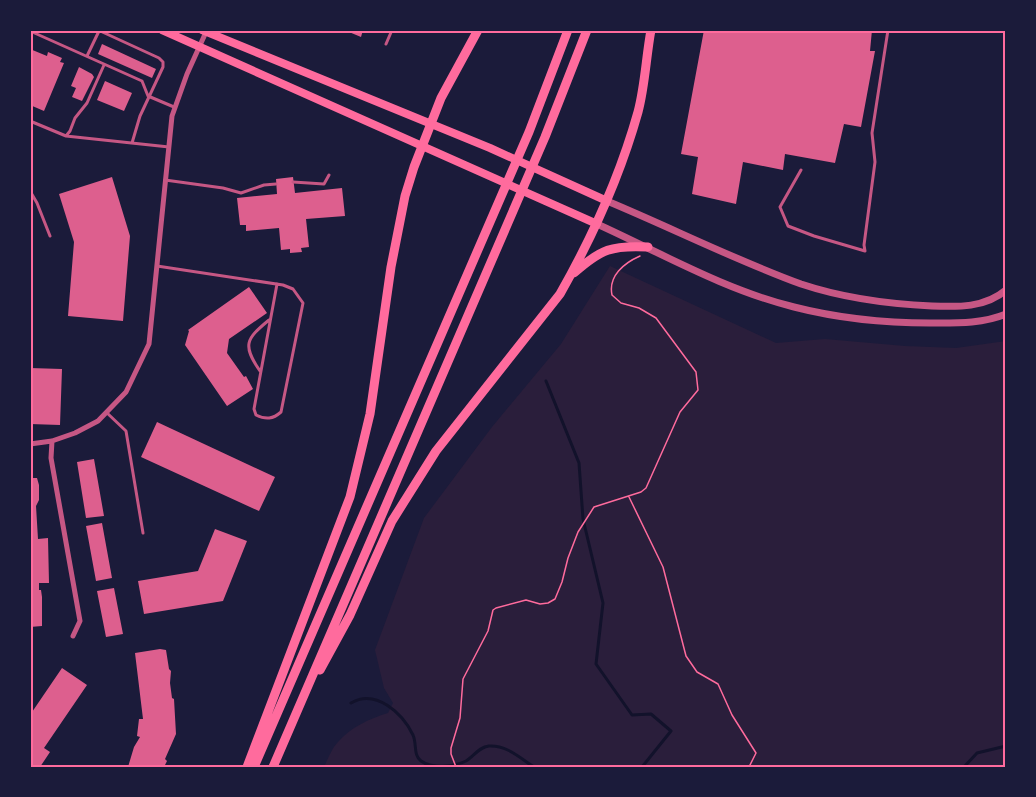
<svg xmlns="http://www.w3.org/2000/svg" width="1036" height="797" font-family="'Work Sans',sans-serif">
<rect width="100%" height="100%" fill="#1b1b3a"/>
<!-- green -->
<path fill="#2a1e3b" d="M610,266l166,77 49,-4 80,7 51,2 50,-7v426h-682c4,-8 8,-19 14,-25 13,-15 31,-23 50,-29l5,-10 -9,-15 -9,-38 49,-132 68,-91 69,-83z"/>
<g fill="none" stroke-linecap="round" stroke-linejoin="round">
<!-- stream -->
<path stroke="#12122b" stroke-width="3" d="M546,381l33,82 4,56 20,84 -7,61 36,51 19,-1 20,17 -29,36
M351,703c25,-15 52,11 62,32 4,9 0,20 8,26 11,8 33,6 45,0 8,-5 13,-14 23,-15 18,-1 31,12 45,21
M964,767l13,-14 29,-7"/>
</g>
<!-- building -->
<path fill="#dd5f8e" d="M350,30h13l-2,7 -12,-5z
M704,30h168l-2,21h5l-14,76 -17,-3 -9,39 -50,-9 -2,16 -40,-8 -7,42 -44,-10 6,-37 -17,-3z
M102,44l54,25 -4,9 -54,-24z
M30,49l17,7 1,-4 14,6 -2,4 4,1 -20,48 -14,-6z
M79,67l13,7 2,3 -12,24 -10,-4 4,-9 -5,-2z
M105,81l27,12 -8,18 -27,-11z
M112,177l18,59 -7,85 -55,-5 6,-74 -15,-48z
M293,177l2,16 47,-5 3,28 -39,3 3,28 -8,1 1,4 -12,1v-4l-9,1 -2,-22 -33,3v-6h-6l-3,-27 40,-4 -1,-15z
M249,287l18,26 -38,26 -2,14 17,24 2,-1 7,13 -26,17 -42,-61 4,-14 -1,-1z
M30,368l32,1 -2,56 -30,-1z
M157,422l118,55 -16,34 -118,-54z
M94,459l10,57 -18,2 -9,-56z
M30,478h7l2,7v15l-3,6 2,33 10,-1 1,45h-10v7h2l1,7v29l-12,1z
M102,523l10,55 -16,3 -10,-55z
M215,529l32,12 -24,60 -79,13 -6,-33 60,-10z
M114,588l9,46 -17,3 -9,-46z
M160,649l6,1 3,19 2,2 -1,12 2,15 2,1 2,35 -11,25 2,2 -3,6h-36l6,-20 6,-10 -3,-1 2,-17h4l-8,-66z
M62,668l25,17 -43,63 6,4 -10,15h-10v-52z"/>
<g fill="none" stroke-linecap="round" stroke-linejoin="round">
<!-- path -->
<path stroke="#ff6b9d" stroke-width="1.5" d="M629,497l34,70 23,89 11,16 21,12 14,31 24,38 -7,14
M456,767l-5,-13v-6l9,-30 3,-39 25,-48 5,-21 3,-2 30,-8 14,4 8,-1 7,-4 7,-17 6,-24 10,-26 16,-25 47,-15 5,-4 34,-76 18,-22 -2,-18 -40,-54 -17,-10 -18,-5 -9,-8c-4,-19 12,-32 28,-39"/>
<!-- service -->
<path stroke="#c65784" stroke-width="3" d="M98,30l61,28 4,4v5l-23,49 -8,27
M30,31l112,50 6,15 26,11
M386,44l6,-14
M87,56l12,-25
M30,121l36,15 103,11
M66,136l4,-5 5,-13 12,-15 17,-38
M801,170l-21,37 8,19 26,10 51,15 -1,-6 11,-83 -3,-29 16,-103
M165,180l58,8 18,5 23,-8 12,-1
M293,182l31,2 5,-9
M30,191l7,12 13,33
M157,266l126,19 10,4 10,14 -22,109c-8,7 -15,8 -25,3l-2,-6 23,-125
M260,371c-18,-26 -14,-32 9,-51
M106,412l20,19 17,102"/>
<!-- minor -->
<path stroke="#c65784" stroke-width="5" d="M52,441l-1,17 29,163 -7,15
M30,444l22,-3 23,-8 23,-12 28,-29 23,-48 23,-228 15,-42 19,-42"/>
<!-- tertiary -->
<path stroke="#c65784" stroke-width="7" d="M607,201c65,27 128,59 194,83 42,14 87,20 131,22 26,1 53,2 74,-16
M597,224c64,29 128,66 197,83 43,11 91,16 136,16 26,0 52,1 76,-9"/>
<!-- secondary -->
<path stroke="#ff6b9d" stroke-width="8" d="M162,30l435,194
M202,30l288,118 117,53"/>
<!-- motorway -->
<path stroke="#ff6b9d" stroke-width="9" d="M574,273c27,-24 38,-28 74,-26
M320,670l30,-55 42,-94 44,-70 124,-157c33,-58 60,-118 78,-182 7,-26 8,-55 13,-82
M247,767l103,-270 20,-83 21,-147 14,-71 9,-29 27,-69 37,-68
M254,767l275,-635 39,-102
M273,767l272,-630 42,-107"/>
</g>
<!-- border -->
<rect width="1036" height="797" fill="none" stroke="#1b1b3a" stroke-width="63"/>
<rect x="32" y="32" width="972" height="734" fill="none" stroke="#ff6b9d" stroke-width="2"/>
</svg>
